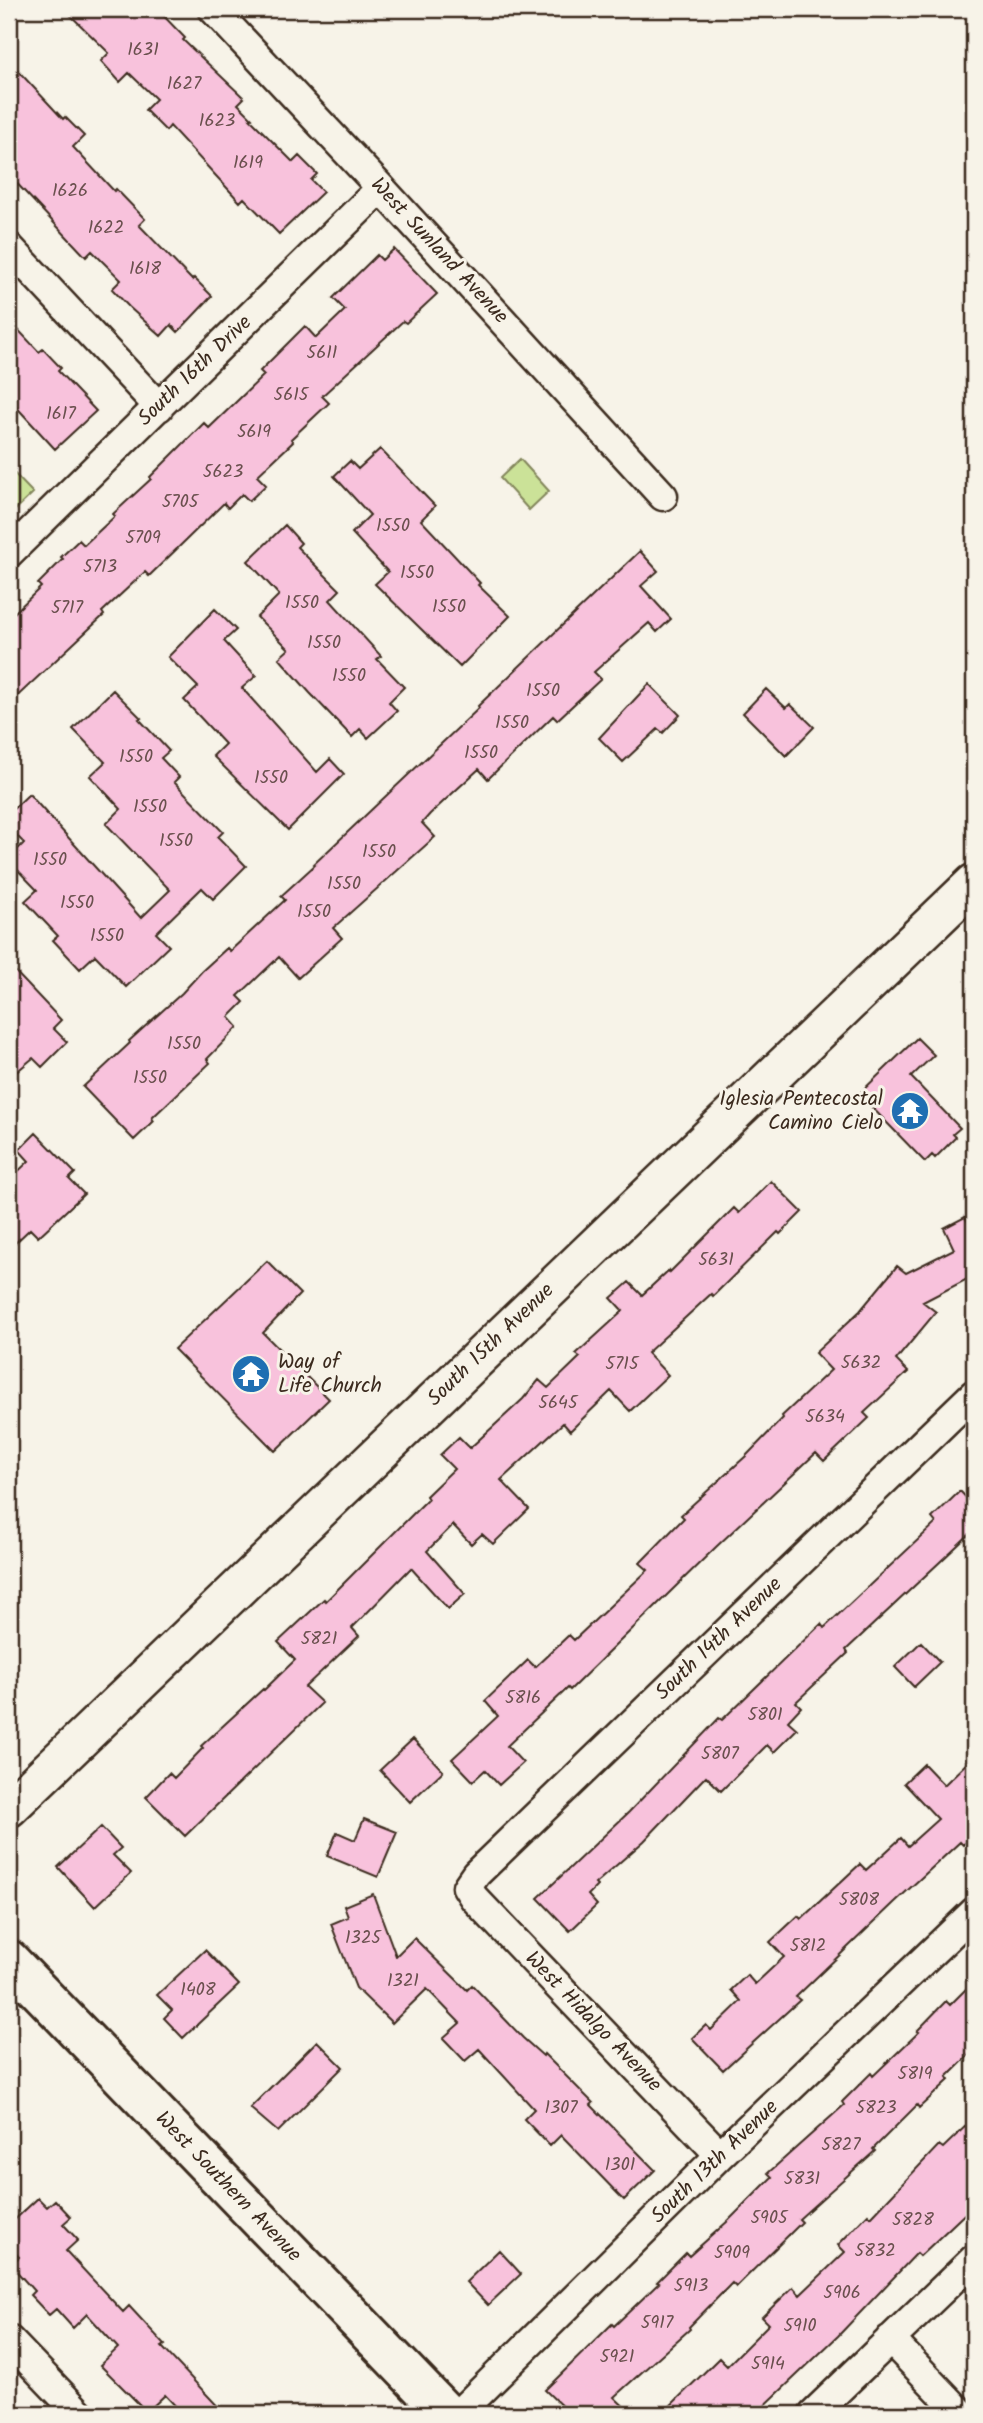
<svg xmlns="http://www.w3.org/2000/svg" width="983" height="2423" font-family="Kalam,sans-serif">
<rect width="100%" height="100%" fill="#f7f3e8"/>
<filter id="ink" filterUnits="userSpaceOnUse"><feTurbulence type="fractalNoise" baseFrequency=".0143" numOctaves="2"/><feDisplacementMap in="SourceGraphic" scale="14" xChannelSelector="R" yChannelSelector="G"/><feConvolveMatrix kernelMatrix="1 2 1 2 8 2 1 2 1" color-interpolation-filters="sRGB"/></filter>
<g filter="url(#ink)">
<!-- green -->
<path fill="#cbe298" stroke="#83865b" stroke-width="2" d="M520,459l29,32 -20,19 -29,-32z
M9,468l24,25 -24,23z"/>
<!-- building -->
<path fill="#f8c2dc" stroke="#3b2a1e" stroke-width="2" d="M64,9h93l28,29 -2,2 61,58 -6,6 14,14 -2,1 43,43 6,-6 18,18 -6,6 12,12 -44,42 -35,-36 -4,4 -70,-76 -4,5 -21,-21 11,-11 -27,-26 -9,9 -19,-21 8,-8z
M9,61l54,58 2,-2 19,19 -11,11 41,44 2,-2 29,30 -6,6 53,55 2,-2 18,18 -34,36 -7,-7 -10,11 -32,-29 -17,-18 9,-9 -29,-29 -6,6 -77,-82z
M394,249l43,45 -31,29 -3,-2 -81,75 7,7 -38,36 2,3 -36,34 9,9 -17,16 -7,-7 -14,14 -4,-5 -75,73 -4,-4 -43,40 2,3 -95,89v-86l32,-31 -3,-3 25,-25 -2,-2 18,-17 5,5 31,-29 -2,-2 38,-35 -1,-2 54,-54 5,5 55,-53 -4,-4 45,-45 11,12 29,-28 -12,-12 44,-43 5,5z
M9,320l30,32 4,-3 18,19 -3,3 38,40 -41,38 -46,-50z
M380,449l55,57 -14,14 59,63 -2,2 32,31 -50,51 -85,-83 13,-12 -36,-39 18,-18 -36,-39 16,-15 8,8z
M285,525l16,18 -4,4 43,43 -10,10 51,56 -4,3 27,28 -15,15 8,9 -29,27 -8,-9 -8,8 -42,-44 -31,-35 10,-9 -32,-32 22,-22 -31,-34z
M640,551l18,20 -17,15 30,33 -14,13 -8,-9 -55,49 7,7 -44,41 -4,-4 -65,63 -9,-10 -49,45 -8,9 13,14 -102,91 9,10 -44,40 -19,-21 -41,39 6,6 -15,15 9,10 -31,32 3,4 -58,55 2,3 -20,19 -51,-53 47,-44 -1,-2 53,-48 20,-22 25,-23 3,3 55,-51 -4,-4 34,-31 -1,-1 165,-156 -1,-2z
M215,609l21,21 -12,11 32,35 -14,12 75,84 13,-13 14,15 -56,56 -75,-74 12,-12 -41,-44 14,-13 -30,-30z
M649,684l31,31 -17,18 -5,-4 -35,33 -24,-24z
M766,689l20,19 4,-4 24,23 -28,29 -43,-43z
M113,690l28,28 -2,1 30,32 -8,7 18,19 -5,5 49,50 -5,5 28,29 -33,33 -11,-11 -46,45 13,13 -43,41 -31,-32 -15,14 -27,-29 5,-4 -33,-35 12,-11 -28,-29v-3l15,-15 -15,-15v-15l20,-19 112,124 29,-28 -64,-66 15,-15 -31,-33 15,-14 -32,-33z
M9,965l52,55 -8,8 14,14 -25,25 -9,-9 -24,20z
M917,1038l17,17 -23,22 49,51 -7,6 3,3 -21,21 -3,-3 -7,7 -66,-68z
M36,1133l39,40 -6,6 15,15 -46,43 -8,-8 -21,20v-69l20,-19 -10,-11z
M771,1181l31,31 -22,22 -2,-2 -65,64 -2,-2 -64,59 21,22 -38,36 -19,-20 -41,40 -7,-8 -62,57 28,29 -36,35 -11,-10 -11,10 -18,-19 -26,26 38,43 -17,15 -37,-41 -59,60 7,8 -54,51 17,16 -137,133 -39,-39 23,-24 5,5 29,-30 -2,-2 62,-57 1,1 31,-30 -17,-18 46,-43 2,2 102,-102 -2,-3 28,-27 -14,-14 19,-18 11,11 53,-49 16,-19 9,8 32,-31 -4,-3 47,-43 -12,-13 18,-16 13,13 27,-25 1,2 64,-64 5,5z
M965,1217l9,16v55l-5,-10 -46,24 13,10 -40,48 12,12 -44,41 5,5 -45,43 -8,-8 -100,94 -146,143 -2,-2 -61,58 16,17 -24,22 -14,-15 -12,11 -21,-22 46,-43 -13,-15 43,-41 7,7 34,-32 5,5 74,-70 -8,-7 44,-45 -3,-3 65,-59 37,-38 -1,-2 49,-46 -16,-17 45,-42 37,-45 9,7 48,-24 -10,-21z
M267,1261l33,33 -37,39 66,66 -54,52 -101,-102z
M960,1491l14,15v24l-128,120 2,3 -52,49 5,5 -13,14 9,8 -23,23 -7,-7 -46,46 -15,-15 -62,65 -49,43 2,2 -9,9 9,10 -27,26 -32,-33 91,-86 90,-94 3,2 99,-96 3,4 112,-105 -4,-5z
M921,1642l19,20 -26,25 -19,-20z
M413,1739l30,32 -33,31 -30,-32z
M974,1756v78l-11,11 -3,-3 -65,60 -99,95 4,3 -77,70 -31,-32 14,-13 5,5 30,-29 -10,-11 16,-15 8,9 29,-27 -14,-15 28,-26 3,3 59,-55 6,6 35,-32 7,8 30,-27 -34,-36 20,-19 20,21z
M364,1819l33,13 -19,45 -51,-21 10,-24 18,8z
M101,1827l20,21 -8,7 18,18 -36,34 -37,-40z
M373,1894l23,62 18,-18 53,52 5,-5 51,53 20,18 1,-2 49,49 -2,2 64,65 -31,30 -63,-65 -11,11 -26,-27 10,-10 -55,-60 -14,12 -22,-23 17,-15 -33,-34 -35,34 -36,-35 -25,-64 17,-7 -4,-11z
M205,1950l34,35 -56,53 -19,-20 8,-8 -15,-15z
M974,1981v69l-27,27 2,3 -30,28 -2,-3 -44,44 2,2 -76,68 3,3 -66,65 -4,-4 -43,44 1,2 -76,68 18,17h-62l-25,-24 67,-66 2,2 45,-43 -2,-1 29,-29 3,3 40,-36 43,-43 -4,-4 76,-68 -2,-3 29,-29 2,3 46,-44 -2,-1 29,-30 4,4z
M317,2041l26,26 -65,65 -28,-24z
M974,2118v87l-54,51 -3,-3 -79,83 -82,78h-94l57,-56 8,8 42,-42 -7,-7 31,-30 7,8 45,-43 -7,-7 30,-31 3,3 68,-72 4,3z
M38,2198l9,9 8,-7 16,17 -8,7 15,16 -12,11 57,61 6,-6 36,39 -3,2 63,67h-42l-18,-19 -18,17 -47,-47 18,-17 -31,-34 -14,14 -17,-19 -7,6 -19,-20 4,-4 -23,-26 8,-8 -10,-11v-21z
M499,2250l22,24 -33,31 -22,-23z"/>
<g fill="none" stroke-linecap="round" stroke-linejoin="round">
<!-- minor casing -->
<g stroke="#3b2a1e" stroke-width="33">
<path id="minor" d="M213,9l168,179 282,308
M9,247l150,160
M9,553l372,-365
M720,2155l-246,-257 -7,-11 9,-13 498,-480
M890,2339l72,75
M9,2340l71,74
M458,2414l262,-259 254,-243
M813,2414l161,-155"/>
</g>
<!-- tertiary casing -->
<g stroke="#3b2a1e" stroke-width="42">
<path id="tertiary" d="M9,1808l965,-925"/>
</g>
<!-- secondary casing -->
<g stroke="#3b2a1e" stroke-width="44">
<path id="secondary" d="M9,1960l438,454"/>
</g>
<!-- minor -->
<use href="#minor" stroke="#f7f3e8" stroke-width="28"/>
<!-- tertiary -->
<use href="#tertiary" stroke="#f7f3e8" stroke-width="37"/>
<!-- secondary -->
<use href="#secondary" stroke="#f7f3e8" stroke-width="38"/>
</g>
</g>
<!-- icons -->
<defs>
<g id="temple-disc" transform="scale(2.0125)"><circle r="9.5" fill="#1f6fb2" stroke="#f7f3e8"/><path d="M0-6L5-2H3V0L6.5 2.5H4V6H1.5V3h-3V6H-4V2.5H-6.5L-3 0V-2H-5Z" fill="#fff"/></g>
</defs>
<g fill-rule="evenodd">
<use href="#temple-disc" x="910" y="1111"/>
<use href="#temple-disc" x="251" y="1374"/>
</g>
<g text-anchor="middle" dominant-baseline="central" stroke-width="6" stroke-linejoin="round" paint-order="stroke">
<!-- number labels -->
<g font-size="18" fill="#6a504e">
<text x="143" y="50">1631</text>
<text x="184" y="84">1627</text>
<text x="217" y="121">1623</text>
<text x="248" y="163">1619</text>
<text x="70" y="191">1626</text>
<text x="106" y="228">1622</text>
<text x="145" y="269">1618</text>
<text x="322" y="353">5611</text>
<text x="291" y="395">5615</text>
<text x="61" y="414">1617</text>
<text x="254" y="432">5619</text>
<text x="223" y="472">5623</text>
<text x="180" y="502">5705</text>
<text x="393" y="526">1550</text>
<text x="143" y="538">5709</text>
<text x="100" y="567">5713</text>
<text x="417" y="573">1550</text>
<text x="302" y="603">1550</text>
<text x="449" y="607">1550</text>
<text x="67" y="608">5717</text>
<text x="324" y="643">1550</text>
<text x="349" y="676">1550</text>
<text x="543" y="691">1550</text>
<text x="512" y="723">1550</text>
<text x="481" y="753">1550</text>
<text x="136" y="757">1550</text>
<text x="271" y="778">1550</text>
<text x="150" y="807">1550</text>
<text x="176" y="841">1550</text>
<text x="379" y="852">1550</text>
<text x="50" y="860">1550</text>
<text x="344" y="884">1550</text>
<text x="77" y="903">1550</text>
<text x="314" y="912">1550</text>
<text x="107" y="936">1550</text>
<text x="184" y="1044">1550</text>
<text x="150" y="1078">1550</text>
<text x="716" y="1260">5631</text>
<text x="861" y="1363">5632</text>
<text x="622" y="1364">5715</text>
<text x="558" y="1403">5645</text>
<text x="825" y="1417">5634</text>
<text x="319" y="1639">5821</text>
<text x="523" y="1698">5816</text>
<text x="765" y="1715">5801</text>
<text x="720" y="1754">5807</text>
<text x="859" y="1900">5808</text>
<text x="363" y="1938">1325</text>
<text x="808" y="1946">5812</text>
<text x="403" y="1981">1321</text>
<text x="198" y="1990">1408</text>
<text x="915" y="2074">5819</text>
<text x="561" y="2108">1307</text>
<text x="876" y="2108">5823</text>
<text x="841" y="2145">5827</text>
<text x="620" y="2165">1301</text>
<text x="802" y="2179">5831</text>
<text x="769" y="2218">5905</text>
<text x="913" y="2220">5828</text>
<text x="875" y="2251">5832</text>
<text x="732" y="2253">5909</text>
<text x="691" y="2286">5913</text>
<text x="842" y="2293">5906</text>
<text x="657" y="2323">5917</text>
<text x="800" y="2326">5910</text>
<text x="617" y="2357">5921</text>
<text x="768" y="2364">5914</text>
</g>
<!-- street labels -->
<g font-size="21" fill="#3b2a1e" stroke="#f7f3e8">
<text transform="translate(439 251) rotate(47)">West Sunland Avenue</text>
<text transform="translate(195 371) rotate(-44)">South 16th Drive</text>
<text transform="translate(491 1345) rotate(-44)">South 15th Avenue</text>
<text transform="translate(719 1639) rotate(-44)">South 14th Avenue</text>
<text transform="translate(593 2022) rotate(46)">West Hidalgo Avenue</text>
<text transform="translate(715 2162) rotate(-44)">South 13th Avenue</text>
<text transform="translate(228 2187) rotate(46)">West Southern Avenue</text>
</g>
<!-- poi labels -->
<g font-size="21" fill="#3b2a1e" stroke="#f7f3e8" text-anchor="end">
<text x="883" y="1099">Iglesia Pentecostal<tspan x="883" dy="24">Camino Cielo</tspan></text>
<text x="278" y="1362" text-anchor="start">Way of<tspan x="278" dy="24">Life Church</tspan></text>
</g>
</g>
<!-- margin -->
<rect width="983" height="2423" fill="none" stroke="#f7f3e8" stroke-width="35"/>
<rect x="18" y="18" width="948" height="2388" fill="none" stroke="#3b2a1e" stroke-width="2.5" filter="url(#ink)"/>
</svg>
